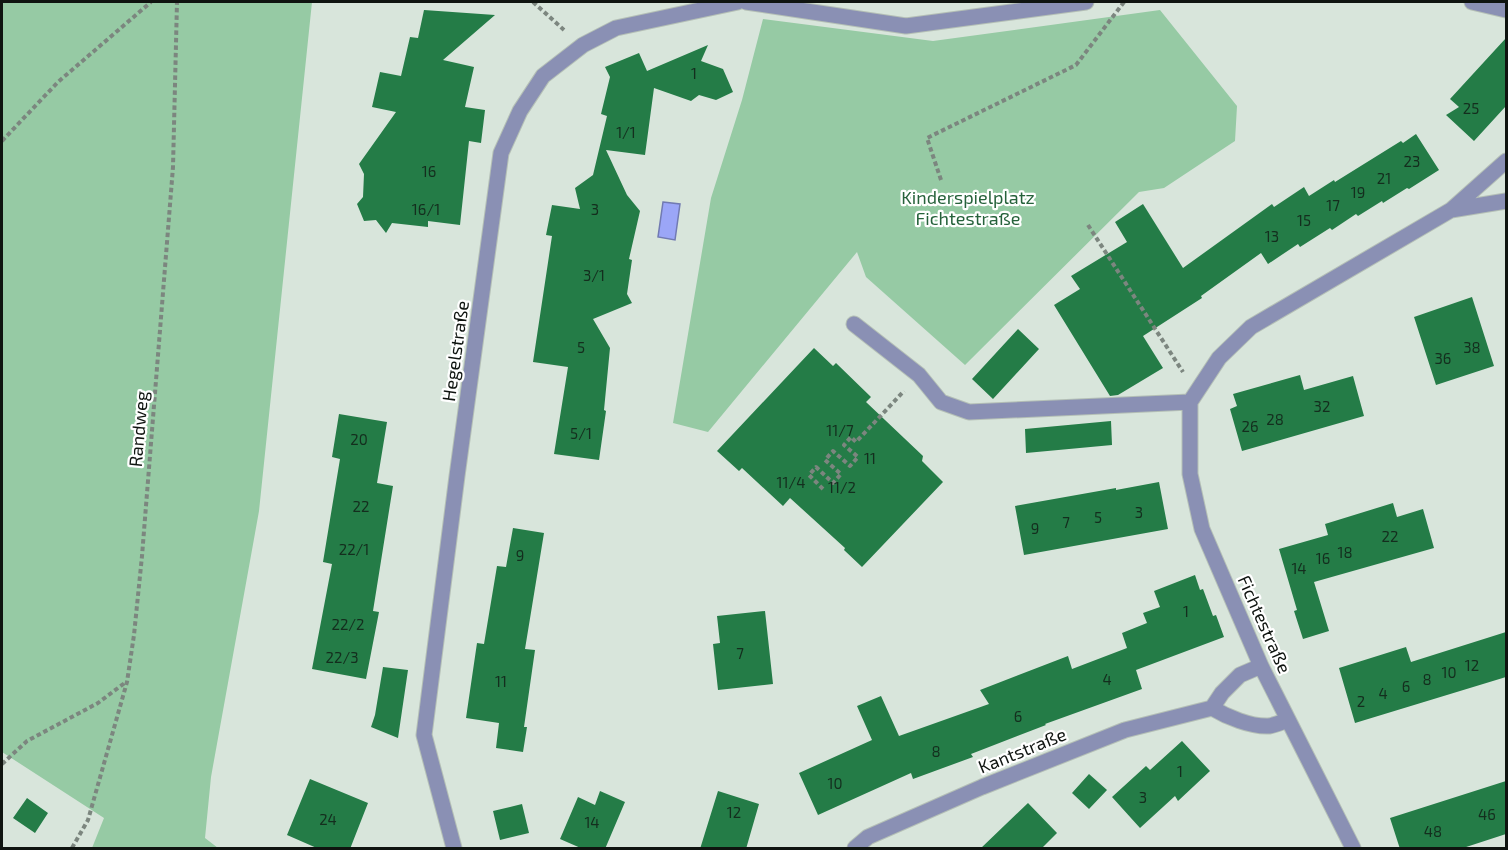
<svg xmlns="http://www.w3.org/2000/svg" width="1508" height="850" font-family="'Exo 2',sans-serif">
<rect width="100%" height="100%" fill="#d8e5db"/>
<!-- green -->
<path fill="#96caa4" d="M2,2h310l-53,509 -48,266 -6,61 13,10h-126l12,-30 -102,-66z
M1160,10l77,96 -2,35 -71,47 -25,4 -174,173 -99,-88 -9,-25 -149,180 -35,-9 38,-225 31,-98 21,-81 170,22z"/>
<!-- water -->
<path fill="#9ba6f7" stroke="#717ab2" stroke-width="1.5" d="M663,202l17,2 -5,36 -17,-3z"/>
<!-- building -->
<path fill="#247c47" d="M424,10l71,5 -52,45 31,7 -9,40 20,3 -4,33 -12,-2 -9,84 -32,-4v6l-36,-4 -6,10 -10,-13 -12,1 -7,-17 6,-7 1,-23 -5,-10 37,-52 -24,-5 8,-35 21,4 9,-39 8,1z
M1506,38v68l-32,35 -28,-26 13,-8 -9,-8z
M708,45l-7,16 22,8 10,23 -17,8 -17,-5 -8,6 -37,-13 -9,67 -39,-5 21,45 13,16 -11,48 3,1 -5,34 5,9 -39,16 17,29 -6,62 2,1 -7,49 -45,-6 14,-87 -35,-5 19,-126 -6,-1 6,-30 28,4 -5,-21 18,-13 14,-59 -6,-2 9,-37 -5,-10 34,-14 8,18z
M1416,134l23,36 -30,19 -2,-1 -24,15 -1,-2 -24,15 -2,-2 -24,16 -2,-2 -30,19 -2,-3 -30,20 -7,-11 -60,43 1,2 -59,38 20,32 -45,27 -8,1 -56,-91 26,-16 -9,-13 56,-34 -12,-20 28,-18 40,64 89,-64 2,3 30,-20 5,9 25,-16 1,2 66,-41 2,2z
M1472,297l22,69 -58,19 -22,-68z
M1018,329l21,20 -46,50 -21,-20z
M814,348l19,18 3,-3 35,34 -5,5 57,54 -1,5 21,21 -81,85 -18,-17 1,-2 -55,-50 -7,8 -41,-38 -3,3 -22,-20z
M1300,375l4,15 49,-14 11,40 -122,35 -12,-42 7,-3 -4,-12z
M339,414l48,8 -10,61 16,3 -20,125 6,1 -13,67 -54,-10 20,-105 -9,-2 17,-103 -8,-2z
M1111,421l1,24 -86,8 -1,-24z
M1159,482l9,47 -144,26 -9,-49 101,-18v2z
M1393,503l4,14 26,-8 11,39 -120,34 15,49 -26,8 -9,-28 3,-1 -18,-61 49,-14 -3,-11z
M513,528l31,5 -19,116 10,1 -11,77h3l-4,25 -27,-4 3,-25 -33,-5 11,-75 7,1 13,-78 9,1z
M1195,575l5,15 3,-1 10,27 3,-1 8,22 -88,33 6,19 -97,35 1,1 -75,29 2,3 -60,22 -2,-6 -93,42 -19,-42 73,-33 -15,-34 24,-10 18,40 90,-32 -9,-14 88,-34 4,13 55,-21 -5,-15 25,-10 -4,-10 17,-6 -6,-16z
M765,611l8,73 -55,6 -5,-46 7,-1 -3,-27z
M1506,632v45l-151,46 -16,-55 67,-21 5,15z
M383,667l25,3 -10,68 -27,-11 4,-12z
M1182,741l28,30 -32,30 -3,-5 -35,32 -28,-31 34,-31 4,4z
M1089,774l18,16 -18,19 -17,-16z
M310,779l58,24 -18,46h-31l-32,-14z
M1506,781v53l-46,15h-60l-10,-31z
M600,791l25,11 -20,47h-22l-23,-10 18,-42 17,8z
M718,791l41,13 -13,45h-46z
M27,798l21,15 -13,20 -22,-15z
M1028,803l29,30 -16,16h-61z
M522,804l7,29 -29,7 -7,-29z"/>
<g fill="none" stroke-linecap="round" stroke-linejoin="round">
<!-- minor casing -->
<g stroke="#b4bfb6" stroke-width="17">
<path id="minor" d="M746,2l160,24 180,-24
M1472,2l34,8
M1451,210l55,-9
M854,324l65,51 22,27 28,10 221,-10
M1212,708l10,-15 18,-18 21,-9
M454,848l-30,-113 33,-259 44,-323 19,-42 23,-35 40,-31 33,-17 122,-26
M855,848l13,-11 114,-50 143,-57 87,-22c15,9 39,19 57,18 6,-1 13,-4 19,-6
M1353,848l-92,-182 -59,-137 -12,-55v-72l29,-44 32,-31 200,-117 55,-49"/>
</g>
<!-- path -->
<path stroke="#7c867f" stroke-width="4" stroke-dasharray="4.5 3" stroke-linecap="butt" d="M533,2l31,28
M2,141l56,-59 93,-80
M941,180l-14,-42 149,-73 48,-63
M1088,225l95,147
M823,489l-14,-14 7,-8 17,16 8,-9 -16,-14 8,-9 17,15 8,-9 -14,-12 7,-8 5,5 48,-51
M2,764l25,-23 71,-38 28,-21
M72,848l16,-28 39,-138 7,-47 8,-79 31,-389 4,-165"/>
<!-- minor -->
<use href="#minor" stroke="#8a90b4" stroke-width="15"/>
</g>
<g text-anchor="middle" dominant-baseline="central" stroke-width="4.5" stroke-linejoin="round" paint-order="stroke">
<!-- number labels -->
<g font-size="15" fill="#142e1e">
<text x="694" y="73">1</text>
<text x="1471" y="108">25</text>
<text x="626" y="132">1/1</text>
<text x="1412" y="161">23</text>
<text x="429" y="171">16</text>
<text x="1384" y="178">21</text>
<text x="1358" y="192">19</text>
<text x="1333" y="205">17</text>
<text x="426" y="209">16/1</text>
<text x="595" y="209">3</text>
<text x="1304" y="220">15</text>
<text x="1272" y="236">13</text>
<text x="594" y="275">3/1</text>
<text x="581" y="347">5</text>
<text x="1472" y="347">38</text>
<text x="1443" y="358">36</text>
<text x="1322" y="406">32</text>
<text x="1275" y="419">28</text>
<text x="1250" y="426">26</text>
<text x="840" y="430">11/7</text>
<text x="581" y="433">5/1</text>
<text x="359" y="439">20</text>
<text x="870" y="458">11</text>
<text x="791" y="482">11/4</text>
<text x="842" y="487">11/2</text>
<text x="361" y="506">22</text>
<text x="1139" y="512">3</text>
<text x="1098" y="517">5</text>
<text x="1066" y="522">7</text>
<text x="1035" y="528">9</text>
<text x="1390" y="536">22</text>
<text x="354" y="549">22/1</text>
<text x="1345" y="552">18</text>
<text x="520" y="555">9</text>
<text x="1323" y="558">16</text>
<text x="1299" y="568">14</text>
<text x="1186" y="611">1</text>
<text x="348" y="624">22/2</text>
<text x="740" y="653">7</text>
<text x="342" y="657">22/3</text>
<text x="1472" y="665">12</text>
<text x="1449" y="672">10</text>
<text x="1107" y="679">4</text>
<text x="1427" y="679">8</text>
<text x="501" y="681">11</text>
<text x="1406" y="686">6</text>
<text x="1383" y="693">4</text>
<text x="1361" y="701">2</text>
<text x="1018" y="716">6</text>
<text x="936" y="751">8</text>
<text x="1180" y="771">1</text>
<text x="835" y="783">10</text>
<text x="1143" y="797">3</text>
<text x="734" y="812">12</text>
<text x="1487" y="814">46</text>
<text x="328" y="819">24</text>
<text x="592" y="822">14</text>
<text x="1433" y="831">48</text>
</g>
<!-- park labels -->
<g font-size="18" fill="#26623b" stroke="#fff">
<text x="968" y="197">Kinderspielplatz<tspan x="968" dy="21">Fichtestraße</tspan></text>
</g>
<!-- street labels -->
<g font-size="18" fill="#0f1410" stroke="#fff">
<text transform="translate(455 351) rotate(-82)">Hegelstraße</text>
<text transform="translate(138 429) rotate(-85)">Randweg</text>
<text transform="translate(1265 624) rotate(66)">Fichtestraße</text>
<text transform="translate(1022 750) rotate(-22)">Kantstraße</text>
</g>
</g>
<!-- border -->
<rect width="1508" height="850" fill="none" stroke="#0f1410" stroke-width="6"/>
</svg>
